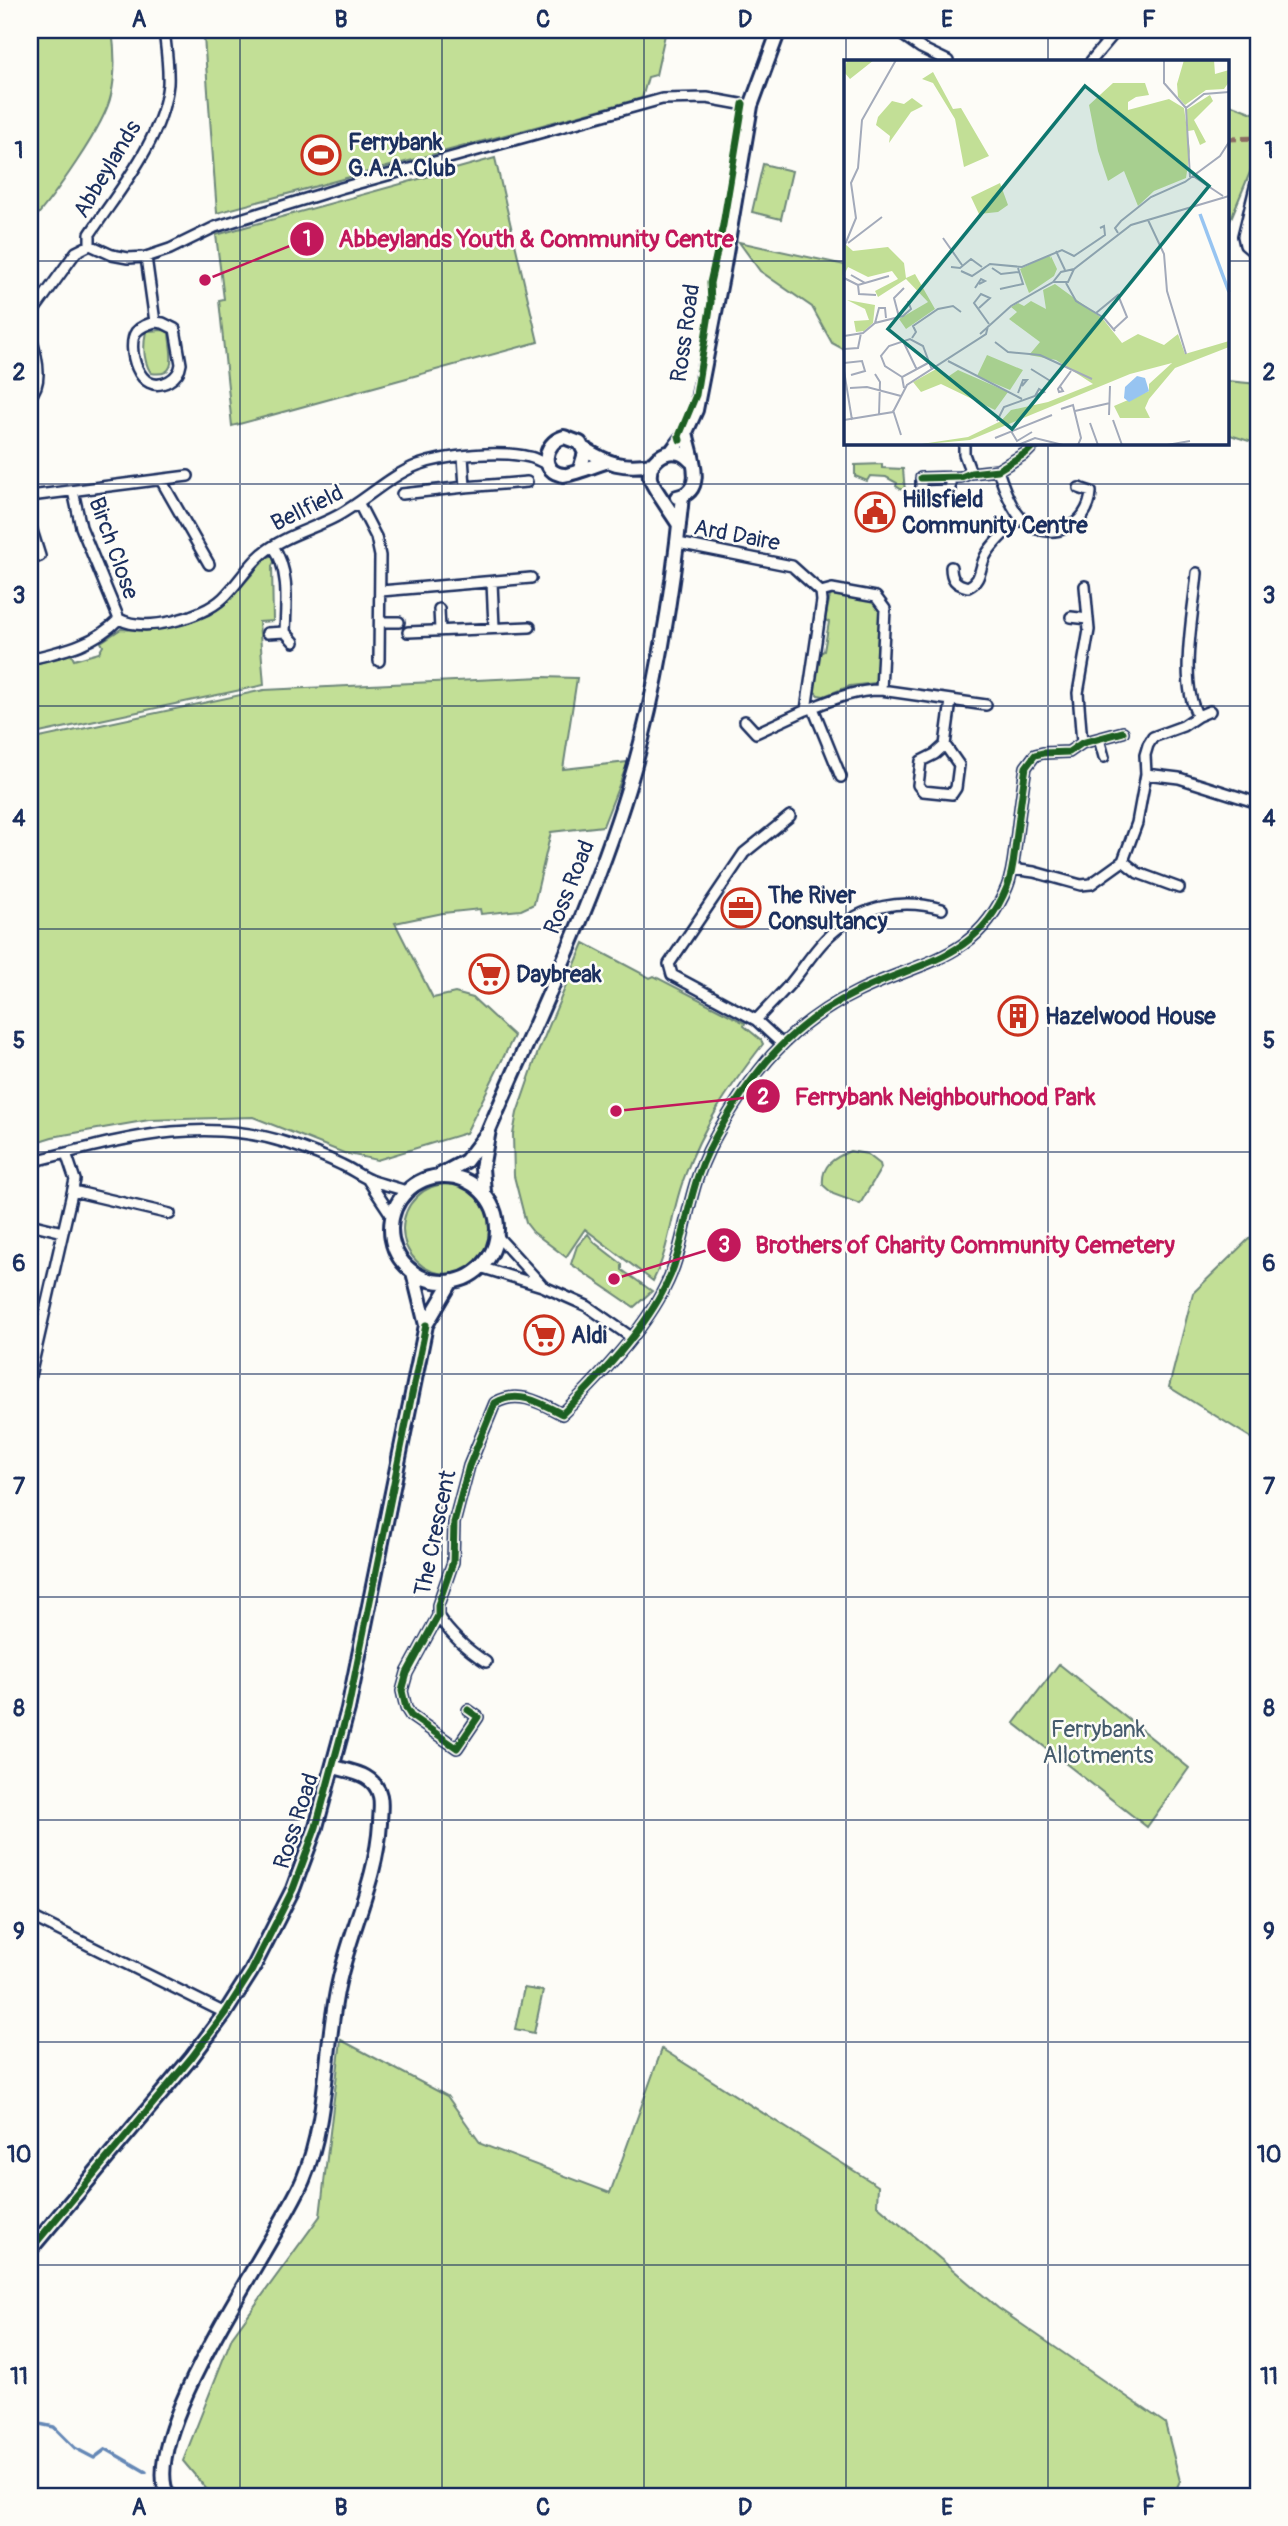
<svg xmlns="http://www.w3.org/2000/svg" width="1288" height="2526" font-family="Pangolin,sans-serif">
<rect width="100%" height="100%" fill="#fdfcf7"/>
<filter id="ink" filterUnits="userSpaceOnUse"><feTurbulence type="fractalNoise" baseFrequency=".0143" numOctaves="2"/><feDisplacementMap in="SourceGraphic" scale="14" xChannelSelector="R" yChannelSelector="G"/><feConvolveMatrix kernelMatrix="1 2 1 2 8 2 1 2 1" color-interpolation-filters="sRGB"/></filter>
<g filter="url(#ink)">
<!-- green -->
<path fill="#c2df96" stroke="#6e877a" stroke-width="2" d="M40,30h72c3,21 4,44 -1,65 -6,31 -59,104 -81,129v-175z
M234,30h432l-10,45 -8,2 -6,21 -425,115 -13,-176z
M1227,103l31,12v38l-31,75z
M495,158l43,184 -306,84 -13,-126 5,-1 -8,-64z
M763,164l29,7 -11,48 -29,-7z
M739,242l106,23v85l-13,-7 -20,-36 -52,-36z
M164,330l5,3c1,19 11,45 -18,40 -8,-12 -8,-27 -5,-42z
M1227,381l31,3v60l-31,-10z
M882,464v4l21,1 2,23 -9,-6 1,-3 -11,-6 -16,-1 -3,5 -12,-5v-11z
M272,556l4,3 -4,7 1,55 -14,1 5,63 -234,50v-70l41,-11 3,6 25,-7 4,-7 -2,-4 20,-13 25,2 37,-7 26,-9 19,-13 39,-45z
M836,593l30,7 2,-2 13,9 1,14 -3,1 -2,29 4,2 -2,26 -4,4 -25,3 -26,10 -6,-1 -5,-5 7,-37 4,-2 5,-29 -4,-2 5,-24z
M542,677l35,1 -14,91 65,-7 -25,64 -52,6 -17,72 -13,6 -40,4 -1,-5 -37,4 -48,10 38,75 22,-5 18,5 41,38 -48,97 -89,27 -33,-7 -91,-36 -104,3 -97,17 -22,7v-404l234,-50z
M584,943l66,35 4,-2 91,47 -1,3 17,14 2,4c-34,44 -60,81 -79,134 -13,34 -14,70 -31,103l-68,-52 -19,28 -33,-25 -7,-9 -12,-47 -1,-42 4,-21 21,-61z
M850,1151l17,3 13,10 1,4 -21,36 -27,-10 -10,-9c-2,-20 11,-27 27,-34z
M403 1229a45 45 0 1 1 90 0a45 45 0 1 1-90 0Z
M1258,1230v212l-89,-55 24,-94z
M588,1234l7,9 27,21v6l30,21 -18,16 -63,-43 6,-18z
M1059,1664l130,104 -42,59 -133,-104z
M524,1988l19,3 -9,42 -19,-4z
M341,2040l106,56 34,48 129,49 52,-144 216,137 -1,19 121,103 167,115 15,58 -7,15h-961l-29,-35 49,-124 88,-121z"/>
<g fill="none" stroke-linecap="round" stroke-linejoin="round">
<!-- stream -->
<path stroke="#6588b6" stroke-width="3.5" d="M30,2422l24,5 21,21 19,10 12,-9 40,23"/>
<!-- street casing -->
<g stroke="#1b2f5e" stroke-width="14">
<path id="street" d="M895,30l26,18 27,13
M1091,61l26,-31
M1258,175l-15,61 2,9 13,11
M90,245l22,10 16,3 18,-1 24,-8 45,-22 126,-39 321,-89 45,-1 44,8
M146,257l9,65 8,1 12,6 6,35c-1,8 -5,13 -12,17 -31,17 -43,-35 -33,-49 5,-6 12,-8 19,-10
M30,316l46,-64 14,-7v-11c30,-45 72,-94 78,-150 1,-18 -2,-36 -4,-54
M30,335c6,17 15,47 0,61
M964,443v11l7,19
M998,470c5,16 13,39 25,50 26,24 66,7 68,-28l-12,-4
M950,477v13l-29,1v-13l40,-1 10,-4 27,-3 28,-17 10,-10
M161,480l48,84
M465,487l62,-5
M73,491l8,36 38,92
M402,494l63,-7 -2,-31
M30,496l158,-20
M359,504l17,33 4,19 -1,105
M30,524l10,32 -10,4
M678,543l114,23 29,26 11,-3 44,8 9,12 -4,81c-27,0 -50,10 -75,20l16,-109 -1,-9
M273,546c17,25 13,57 12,86
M951,567c0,12 4,17 17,20 14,-6 11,-20 18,-32 8,-14 23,-26 34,-37
M1197,573c-3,38 -19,110 1,143
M492,582l2,45
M381,591l150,-13
M439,609l1,21
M1071,617l17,2
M119,619c26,14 83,-1 104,-21 14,-13 24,-31 39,-44 21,-18 51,-25 75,-38 28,-15 52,-40 81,-51 28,-10 83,-15 111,-8 7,1 13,6 20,8
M380,622h19
M285,632l9,10
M408,632l122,-5
M267,633l18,-1
M30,659c33,-8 65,-15 89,-40
M881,690l105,15
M813,708l28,69
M745,721l11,12 50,-23
M1099,739l5,18
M1082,743l-4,-50 11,-63 -4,-44
M945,745l-10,9 -14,7 -3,24 5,6 29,3 4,-6 3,-23 -14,-20 6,-44
M1146,774l33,4 79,25
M1123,861l15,12 41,15
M1012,869l22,3 47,13 10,-1 32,-23 14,-38 9,-49 -1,-19 3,-10 5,-8 30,-11 15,-10 12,-5
M756,1020c11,-12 23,-24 34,-36 14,-16 25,-36 41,-50 32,-29 71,-36 111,-25
M782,1044l-26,-24 -84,-45 -3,-11 75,-111 46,-37
M30,1162c87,-21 168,-48 257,-19 18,6 37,13 55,22 9,4 18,11 28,15 11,4 24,7 36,11
M368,1180l24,36
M73,1191l97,23
M30,1224l33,8
M497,1236l44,48
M480,1267l62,19 45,20 44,31
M30,1376l45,-196 -9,-27
M438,1616c13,20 28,33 48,46
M468,1710l10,7 -21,31 -46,-32 -5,-8 -4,-17 5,-18 31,-57v-11l15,-43 1,-39 15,-57 26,-63c23,-14 46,0 67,11 36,-35 81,-82 103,-127 18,-35 20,-74 33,-111 12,-35 38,-76 61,-105 26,-34 59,-60 98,-79 62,-31 120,-31 150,-105 6,-14 7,-31 9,-46 3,-25 6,-49 10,-74l9,-12 8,-2 26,-1 13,-9 41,-11
M30,1916l195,97"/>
</g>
<!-- secondary casing -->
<g stroke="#1b2f5e" stroke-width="18">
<path id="secondary" d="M583,448c26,16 39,21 70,16
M671,452l15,-20 10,-22 27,-139 28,-165 28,-76
M580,469l5,-16 -5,-10 -16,-6c-22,6 -24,36 0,38 4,1 34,-11 42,-13
M677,497c31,-6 13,-44 9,-65
M679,525c-5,-9 -28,-40 -29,-47 -2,-16 14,-29 29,-25 6,1 9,6 13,9
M440,1175l26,-14 20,-26
M391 1229a53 53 0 1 1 106 0a53 53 0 1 1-106 0Z
M484,1192l-2,-24 7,-38c50,-116 109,-236 144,-358 26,-90 40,-183 49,-276
M413,1272l13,53
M30,2250l162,-193 33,-44 26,-41 42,-83 23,-62 32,-118 78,-384 26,-44
M168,2496c-32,-60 109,-254 135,-316 26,-62 21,-133 36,-198 12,-54 38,-104 41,-159 0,-8 2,-19 0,-27 -5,-22 -28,-24 -46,-29"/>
</g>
<!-- street -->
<use href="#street" stroke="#fdfcf7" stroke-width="9"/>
<!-- secondary -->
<use href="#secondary" stroke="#fdfcf7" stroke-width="12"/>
<!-- quiet -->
<path stroke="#8d6e63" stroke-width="5" stroke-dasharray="10 5" stroke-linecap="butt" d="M1227,139l31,-1"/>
<!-- cycleway casing -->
<g stroke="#fdfcf7" stroke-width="11">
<path id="cycleway" d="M680,440l-1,-4 17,-41 15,-93 -1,-19 13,-58 20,-121
M921,478l40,-1 10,-4 27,-3 28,-17 10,-10
M468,1710l10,7 -21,31 -46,-32 -5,-8 -4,-17 5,-18 31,-57v-11l15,-43 1,-39 15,-57 26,-63c23,-14 46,0 67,11 36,-35 81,-82 103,-127 18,-35 20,-74 33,-111 12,-35 38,-76 61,-105 26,-34 59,-60 98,-79 62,-31 120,-31 150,-105 6,-14 7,-31 9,-46 3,-25 6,-49 10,-74l9,-12 8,-2 26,-1 13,-9 41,-11
M30,2250l162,-193 33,-44 26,-41 42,-83 23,-62 32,-118 78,-384"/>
</g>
<!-- cycleway -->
<use href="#cycleway" stroke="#1b5e20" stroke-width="7"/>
</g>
</g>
<!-- grid -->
<path fill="none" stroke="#1b2f5e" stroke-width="2" stroke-opacity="0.55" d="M240,30v2466M442,30v2466M644,30v2466M846,30v31M1048,30v31M30,261h815M1227,261h31M846,443v2053M1048,443v2053M30,484h1228M30,706h1228M30,929h1228M30,1152h1228M30,1374h1228M30,1597h1228M30,1820h1228M30,2042h1228M30,2265h1228"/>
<!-- icons -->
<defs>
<g id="stadium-ring" transform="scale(2.0125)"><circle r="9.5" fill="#fdfcf7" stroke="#c8321e" stroke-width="1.5"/><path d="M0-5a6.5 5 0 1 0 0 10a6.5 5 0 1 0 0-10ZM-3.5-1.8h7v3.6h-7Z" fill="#c8321e"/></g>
<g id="civic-ring" transform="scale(2.0125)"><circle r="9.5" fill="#fdfcf7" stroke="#c8321e" stroke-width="1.5"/><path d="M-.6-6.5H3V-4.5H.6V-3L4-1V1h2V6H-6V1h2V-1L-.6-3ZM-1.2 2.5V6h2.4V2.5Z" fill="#c8321e"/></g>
<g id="office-ring" transform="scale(2.0125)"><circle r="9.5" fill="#fdfcf7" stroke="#c8321e" stroke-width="1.5"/><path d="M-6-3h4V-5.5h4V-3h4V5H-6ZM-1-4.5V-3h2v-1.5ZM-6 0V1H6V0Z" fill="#c8321e"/></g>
<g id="supermarket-ring" transform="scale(2.0125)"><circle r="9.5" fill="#fdfcf7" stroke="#c8321e" stroke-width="1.5"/><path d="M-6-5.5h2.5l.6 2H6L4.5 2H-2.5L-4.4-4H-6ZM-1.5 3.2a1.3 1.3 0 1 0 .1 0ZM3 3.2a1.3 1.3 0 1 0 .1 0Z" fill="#c8321e"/></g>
<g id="building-ring" transform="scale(2.0125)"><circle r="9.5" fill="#fdfcf7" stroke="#c8321e" stroke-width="1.5"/><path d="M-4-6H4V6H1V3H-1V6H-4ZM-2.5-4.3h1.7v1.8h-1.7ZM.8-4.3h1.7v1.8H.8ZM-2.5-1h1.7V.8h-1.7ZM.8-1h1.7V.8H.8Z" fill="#c8321e"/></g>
</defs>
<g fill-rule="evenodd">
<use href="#stadium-ring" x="321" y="155"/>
<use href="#civic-ring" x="875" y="512"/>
<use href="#office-ring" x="741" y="908"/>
<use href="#supermarket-ring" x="489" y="974"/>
<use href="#building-ring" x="1018" y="1016"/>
<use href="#supermarket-ring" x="544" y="1335"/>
</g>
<g text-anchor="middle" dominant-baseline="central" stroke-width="5" stroke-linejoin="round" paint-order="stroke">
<!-- poi labels -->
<g font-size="23" font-weight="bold" fill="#1b2f5e" stroke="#fdfcf7" text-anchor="start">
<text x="348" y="142">Ferrybank<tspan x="348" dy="26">G.A.A. Club</tspan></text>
<text x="902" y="499">Hillsfield<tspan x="902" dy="26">Community Centre</tspan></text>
<text x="768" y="895">The River<tspan x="768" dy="26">Consultancy</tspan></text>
<text x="516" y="974">Daybreak</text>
<text x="1045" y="1016">Hazelwood House</text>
<text x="571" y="1335">Aldi</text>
</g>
<!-- street labels -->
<g font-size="23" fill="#1b2f5e" stroke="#fdfcf7">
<text transform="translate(107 169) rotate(-59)">Abbeylands</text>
<text transform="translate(685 333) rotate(-82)">Ross Road</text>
<text transform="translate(307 508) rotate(-26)">Bellfield</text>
<text transform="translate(737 535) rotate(11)">Ard Daire</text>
<text transform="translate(114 548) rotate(70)">Birch Close</text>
<text transform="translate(569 887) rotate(-68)">Ross Road</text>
<text transform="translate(435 1533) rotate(-78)">The Crescent</text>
<text transform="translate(296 1821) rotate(-72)">Ross Road</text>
</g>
<!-- park labels -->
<g font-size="23" fill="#455b6c" stroke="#fdfcf7">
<text x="1098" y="1729">Ferrybank<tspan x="1098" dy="26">Allotments</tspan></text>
</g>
</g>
<!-- overview -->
<g transform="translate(844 60)">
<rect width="385" height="385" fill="#fdfcf7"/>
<path d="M3,0h27l-24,19 -6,-7zM340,0h30l1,14 14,-4v12l-5,7 -18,1 -21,15 -7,-8 -1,-13zM89,12l20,37 8,-1 28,48 -25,11 -9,-48 -22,-36 -11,-4zM269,23h32l4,12 -13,2 -8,5v8l41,-11 15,9 6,43 -4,27 -32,13 -16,15 -14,-35 -16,10 -10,-30 -9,-46zM366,35l3,6 -19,19 12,22 -6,3 -6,-15 -6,1 -2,-21zM68,38l11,8 -12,6 -22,31 1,-7 -14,-11 2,-8 14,-16 12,3zM156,123l8,22 -10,7 -19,2 -8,-17zM0,183l9,8 35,-4 16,16 2,15 9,-4 20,35 -29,20 -7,-10 29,-17 -22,-23 -28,18 -3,-6 23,-12 -6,-8 -24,6 -20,-10 -4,8zM206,194l7,15 -3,7 -25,17 -9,-24 29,-14 2,4zM211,224l48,35 19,24 16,-9 26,11 14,-11 7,20 44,-13v6l-54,21 -26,31 -4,9 5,10h-30l-6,-12 35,-15v-7l23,-21 -42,11 -160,66 -55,5 53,-8 33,-16 10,-11 37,-8 45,-18 -37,-24 -27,-5 11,-13 -31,-23 8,-7 -6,-5 7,-4 6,3 7,-5 15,8 -3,-19zM3,240l28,5 -2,18 -9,8 -8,1 -2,-11 15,-1 -4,-11zM143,295l36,15 -13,20 -33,-14zM94,308l8,10 12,-8 50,22 -13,18 -54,-26 -20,8 -8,-10z" fill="#c2df96"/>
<path d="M293,316l8,2 4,13 -20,11 -5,-4 1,-11z" fill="#97c4f1"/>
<path fill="none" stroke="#97c4f1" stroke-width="3.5" d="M356,154l29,78"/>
<path fill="none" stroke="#a3aaba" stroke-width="2" d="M320,0v23l22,25M349,116l30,20M346,117l-4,-69 18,-14 25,-2M304,160l16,34 3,37 19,63M274,173l-3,-5 6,-7 30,-24 34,-15 35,-26 9,-14M99,178l19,27M4,183l34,-26M0,187l12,-29 -5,-35 7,-15 4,-48 34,-60M212,191l9,19M107,207l9,1 11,-9 11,8M148,208l9,6 18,-2M117,211l11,5 18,-12 32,3 40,-17 12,6 31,-21 -1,-9 -4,2M7,215l14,8 -7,2M0,218l14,7 1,9 17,1M209,222h15l6,-13M21,223l24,-7M222,223l10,18 28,17 11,13M131,228l6,-9 4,2 -6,3M156,229l23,-5 -5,-16M135,248l11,-10 -9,-4 -7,9 15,21M252,253l22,-18 9,22 -13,12M55,257l-5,-19 10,-10M31,263l4,-15h6l1,10M136,274l31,-28 42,-24 8,-10 13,-3 57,-44 98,-29M0,276l19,-3 12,-10 28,-7 8,-7 -3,-8M68,278l4,-6 -3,-6 25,-17 15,-3 8,6M59,281l14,29M151,282l13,10 32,3 52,24M0,289l14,-1 3,-15M104,301l74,38M0,303l18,-2 3,10 -14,4M187,309l21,13M0,311l8,49M31,314l5,8 -1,33M58,317l-17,-11 -4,-10 8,-10 21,-7 13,7 9,24M216,326l3,5 -4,1 -1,-3 13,-18M6,328l17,-1 34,9M60,328l-2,-11 26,-14M174,333l5,-13h4l-5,6M217,349l12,-4 8,33 -3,7M49,350l8,25M231,351l35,-8M265,355l1,-29M0,360l49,-8 14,-27 79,-51 2,-8M269,360l9,25M153,361l7,-14 31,-11 4,-7 5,3 -9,4M246,363l8,22M167,371l6,10 15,-9M151,378l57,-23M174,385l17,-7 28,7M323,385l23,-4"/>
<path fill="#0f766e" fill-opacity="0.15" stroke="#0f766e" stroke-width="3.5" d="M241,26l124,100 -197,243 -124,-100z"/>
<rect width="385" height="385" fill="none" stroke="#1b2f5e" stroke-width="3.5"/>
</g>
<!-- callouts -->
<path fill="none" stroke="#c2185b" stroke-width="2.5" d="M205 280L307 239M616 1111L763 1096M614 1279L724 1245"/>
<g fill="#c2185b" stroke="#fdfcf7" stroke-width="2.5">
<circle cx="205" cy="280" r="7"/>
<circle cx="616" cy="1111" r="7"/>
<circle cx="614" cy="1279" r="7"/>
<circle cx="307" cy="239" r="18"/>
<circle cx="763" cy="1096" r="18"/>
<circle cx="724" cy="1245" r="18"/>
</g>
<g font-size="21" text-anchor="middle" font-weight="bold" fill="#fff">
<text x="307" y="246">1</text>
<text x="763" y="1104">2</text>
<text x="724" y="1252">3</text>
</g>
<g font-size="24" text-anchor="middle" font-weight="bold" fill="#c2185b" stroke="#fdfcf7" stroke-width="5" stroke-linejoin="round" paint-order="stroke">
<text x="536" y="247">Abbeylands Youth &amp; Community Centre</text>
<text x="945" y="1105">Ferrybank Neighbourhood Park</text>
<text x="965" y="1253">Brothers of Charity Community Cemetery</text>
</g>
<!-- margin -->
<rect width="1288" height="2526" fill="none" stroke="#fdfcf7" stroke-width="77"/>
<rect x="38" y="38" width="1212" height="2450" fill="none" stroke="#1b2f5e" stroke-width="2.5"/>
<g font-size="23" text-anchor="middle" font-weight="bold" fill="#1b2f5e">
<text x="139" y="27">A</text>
<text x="341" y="27">B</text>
<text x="543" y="27">C</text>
<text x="745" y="27">D</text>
<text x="947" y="27">E</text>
<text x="1149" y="27">F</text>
<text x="19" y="158">1</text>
<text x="1269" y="158">1</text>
<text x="19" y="380">2</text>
<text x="1269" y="380">2</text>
<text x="19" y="603">3</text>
<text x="1269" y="603">3</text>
<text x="19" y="826">4</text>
<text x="1269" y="826">4</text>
<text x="19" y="1048">5</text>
<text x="1269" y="1048">5</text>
<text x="19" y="1271">6</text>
<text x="1269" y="1271">6</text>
<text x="19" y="1494">7</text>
<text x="1269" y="1494">7</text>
<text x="19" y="1716">8</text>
<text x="1269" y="1716">8</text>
<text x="19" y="1939">9</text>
<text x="1269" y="1939">9</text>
<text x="19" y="2162">10</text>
<text x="1269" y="2162">10</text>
<text x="19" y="2384">11</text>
<text x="1269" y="2384">11</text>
<text x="139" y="2515">A</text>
<text x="341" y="2515">B</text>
<text x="543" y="2515">C</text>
<text x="745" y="2515">D</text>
<text x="947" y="2515">E</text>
<text x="1149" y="2515">F</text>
</g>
</svg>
